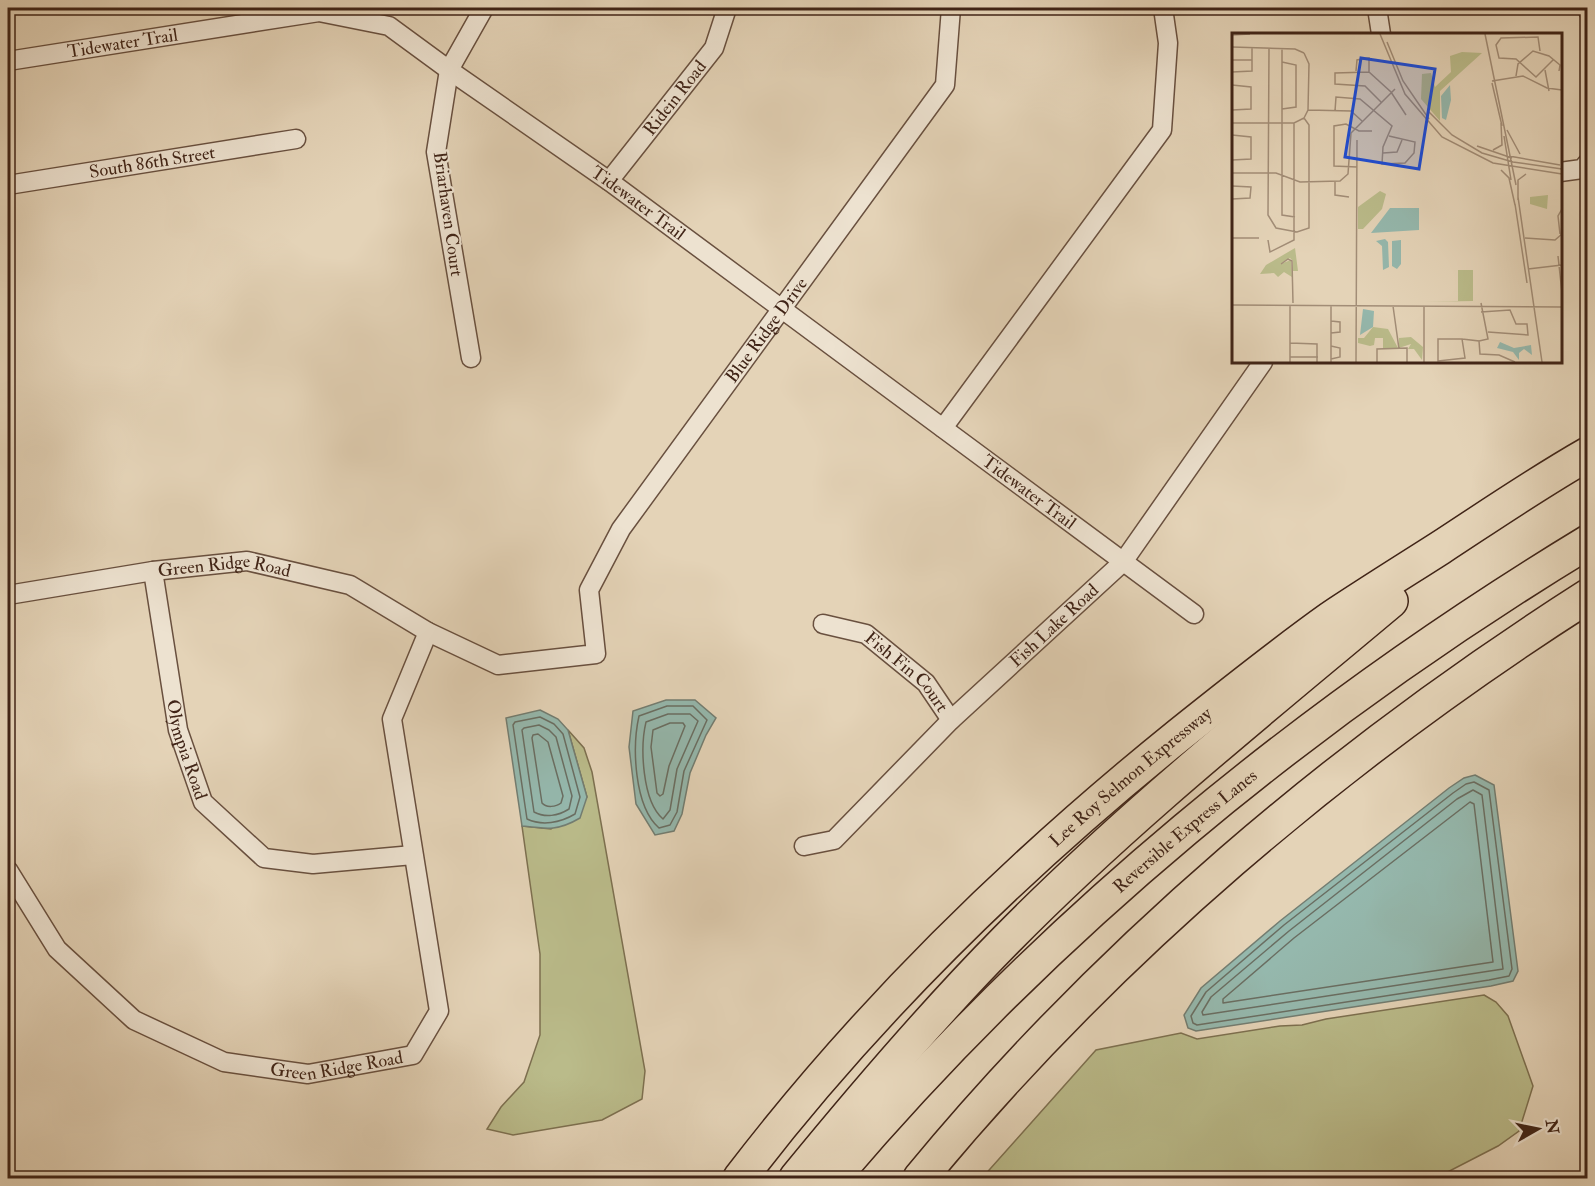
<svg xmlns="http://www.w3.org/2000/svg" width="1595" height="1186" font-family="'IM FELL Double Pica',serif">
<rect width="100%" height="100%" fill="#e4d3b7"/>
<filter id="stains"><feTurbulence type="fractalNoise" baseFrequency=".00333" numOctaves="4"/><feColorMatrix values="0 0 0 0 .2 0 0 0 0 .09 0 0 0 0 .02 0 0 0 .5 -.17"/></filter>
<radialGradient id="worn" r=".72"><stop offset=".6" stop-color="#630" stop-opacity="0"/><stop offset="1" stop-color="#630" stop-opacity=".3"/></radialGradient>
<!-- green -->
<path fill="#babb8a" stroke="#7d7050" stroke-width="1.5" d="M568,730l16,18 8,24 53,299 -3,28 -40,21 -89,15 -26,-6 14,-22 23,-25 16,-47v-81l-18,-128 29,3 36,-32z
M1484,995l12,7 12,14 25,70 -14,45 -21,15 -62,32h-454l114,-128 85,-17 16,6 83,-13 22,-1 24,-6z"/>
<!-- water -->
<path fill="#95b8ad" stroke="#737d71" stroke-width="1.5" d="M666,700h29l21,18 -10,17 -16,38 -8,41 -8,17 -19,4 -19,-31 -7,-57 4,-36z
M540,710l18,9 10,11 19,67 -7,21c-22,13 -33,11 -58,8l-16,-108z
M1475,775l19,10 24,186 -5,10 -22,5 -295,45 -8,-3 -4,-13 17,-27 79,-67 169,-133 15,-10z"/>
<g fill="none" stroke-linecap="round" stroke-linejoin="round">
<!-- shore -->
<path stroke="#6a6e62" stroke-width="1.5" d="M667,706h26l14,14 -23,51 -7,41 -7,13 -11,3c-25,-22 -27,-81 -20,-112z
M668,714h22l8,7 -21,48 -7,41 -7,9c-21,-18 -23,-72 -17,-97z
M540,717l14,7 9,10 17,63 -5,17c-15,9 -33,12 -48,5l-14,-94 2,-3z
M670,723h13l2,3 -16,40 -6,28 -3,2 -3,-3 -6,-46 2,-17z
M539,725l10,5 7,7 16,59 -3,13c-11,7 -24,9 -35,3l-12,-82 2,-2z
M538,734l10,8 15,54 -2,7c-5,4 -15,5 -19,0l-10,-65 1,-3z
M1474,782l15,8 23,179 -3,7 -20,4 -292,45 -4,-2 -2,-7 15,-24 78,-67 169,-132 13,-9z
M1473,790l9,5 21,174 -300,46 -1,-3 9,-15 78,-66 168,-132z
M1470,802l4,2 19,158 -270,41v-4l71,-61z"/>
<!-- minor casing -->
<g stroke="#69503f" stroke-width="21">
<g id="minor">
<path d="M1377,8l4,26"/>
<path d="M1587,8l1,3"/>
<path id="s1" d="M8,61l311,-49 70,14 60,44 160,111 585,433"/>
<path d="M1560,172l22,-3 6,-7"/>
<path id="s2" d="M609,181l105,-133 13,-40"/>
<path id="s3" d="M8,185l288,-46"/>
<path d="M471,358l-35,-206 13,-82 35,-62"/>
<path d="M943,428l219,-298 6,-87 -5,-35"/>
<path id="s4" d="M153,571l25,159 25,72 61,56 49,6 100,-9"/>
<path id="s5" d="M8,595l145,-24 94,-10 103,24 78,47 70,33 98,-11 -7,-64 32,-61 324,-444 6,-77"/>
<path id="s6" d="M823,624l43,10 60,49 25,37"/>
<path id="s7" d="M804,846l30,-6 117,-120 172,-158 140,-200"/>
<path id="s8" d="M8,870l49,79 77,71 90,42 84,12 105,-19 26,-44 -47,-292 36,-87"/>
</g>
</g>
<!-- motorway casing -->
<g stroke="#402417" stroke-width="36">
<g id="motorway">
<path id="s9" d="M740,1178c126,-165 278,-313 439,-443 50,-40 100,-80 152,-117 36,-24 73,-47 109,-70 49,-32 97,-65 148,-94"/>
<path d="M796,1178c67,-82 135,-162 210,-238 120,-122 254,-229 385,-339"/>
<path id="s10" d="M833,1178c214,-252 473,-465 755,-636"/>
<path d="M920,1178c187,-227 420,-424 668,-582"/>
</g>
</g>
<!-- minor -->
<use href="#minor" stroke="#ede2d0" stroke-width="18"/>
<!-- motorway -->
<use href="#motorway" stroke="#e4d3b7" stroke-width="33"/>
</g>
<g text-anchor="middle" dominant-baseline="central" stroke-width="4.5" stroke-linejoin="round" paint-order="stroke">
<!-- street labels -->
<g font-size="18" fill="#402417" stroke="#ede2d0">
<text stroke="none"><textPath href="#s1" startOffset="116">Tidewater Trail</textPath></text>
<text stroke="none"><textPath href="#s2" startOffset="106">Ridein Road</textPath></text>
<text stroke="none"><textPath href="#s3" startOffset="146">South 86th Street</textPath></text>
<text stroke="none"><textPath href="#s1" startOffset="692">Tidewater Trail</textPath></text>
<text transform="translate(448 214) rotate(82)">Briarhaven Court</text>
<text stroke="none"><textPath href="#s5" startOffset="994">Blue Ridge Drive</textPath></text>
<text stroke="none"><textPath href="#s1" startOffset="1178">Tidewater Trail</textPath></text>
<text stroke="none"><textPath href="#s5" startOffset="219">Green Ridge Road</textPath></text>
<text stroke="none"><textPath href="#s7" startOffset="338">Fish Lake Road</textPath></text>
<text stroke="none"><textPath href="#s6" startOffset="100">Fish Fin Court</textPath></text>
<text stroke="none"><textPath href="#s4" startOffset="182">Olympia Road</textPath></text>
<text stroke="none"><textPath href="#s9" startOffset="561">Lee Roy Selmon Expressway</textPath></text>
<text stroke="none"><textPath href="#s10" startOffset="495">Reversible Express Lanes</textPath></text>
<text stroke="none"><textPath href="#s8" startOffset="411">Green Ridge Road</textPath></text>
</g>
</g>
<!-- overview -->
<g transform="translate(1232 33)">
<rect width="330" height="330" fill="#e4d3b7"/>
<path d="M230,19l20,1 -42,38v30l-19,-22 1,-25 9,-1 4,14 16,-15 -1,-16zM148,158l6,3 -4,15 -19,20h-5v-22zM316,162l-1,14 -17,-5v-7zM63,215l3,23h-5v-10l-3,-3 -10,6 11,-4 1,17 -8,-5 -6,5 -4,-4 -14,1 6,-9zM226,237h15v31l-49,1 34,-1zM141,294l15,2 10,19h-15v-10h-8l-1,7 -4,1 -12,-3v-5h6zM179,304l12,10 -1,13 -8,-11h-6l3,-5 -12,4v-10z" fill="#babb8a"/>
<path d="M218,52l1,15 -5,20 -4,-2 -1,-22zM158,175h29v22l-48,3zM153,206l3,3 1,25 -6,3 -1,-24 -6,-5zM169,207v24l-4,5 -5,-3v-25zM131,276l11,2 -1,16 -13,8zM268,309l14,6 17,-3 1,10 -8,-6 -5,4v7l-6,-8 -16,-4z" fill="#95b8ad"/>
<path fill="none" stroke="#a28d77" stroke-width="1.5" d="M148,1l25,60 37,43 51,26 69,11M253,1l31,151M0,2l18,-1M155,9l16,39 26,38M0,14l63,2 9,4M50,15v167l13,2M37,16l-1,166 8,13 21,4 12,-4v-103l-5,-7M308,18l-2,-14 -37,1 -5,7 3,13 17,1 20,18 17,-17M72,20l5,11 -1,46 -4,8M0,27h20M50,29l14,3v42l-14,2M313,37l4,21M124,38l1,-11 12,-2v14M0,39l20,-1v-24M284,43l2,-12 15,-13 16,5 11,9 -1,6M260,48l31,-5 24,12 15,2M260,50l10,43M0,52l19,2v22l-19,1M149,69l-16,-16 -30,-2v-11l34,-1 22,20 15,23M76,77l43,1 11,10M103,78l1,-14 24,2 32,27 -9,21 -1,17 23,-1 9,-10 1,-11 -26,-6M196,78l24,24 30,18 31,9 49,7M0,90h62l10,-5M275,97l13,24M0,102l19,2v22l-19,1M272,103l7,44M245,113l35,12M261,117l9,-5 -1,-22M151,120l14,-1 5,-12M277,123l51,9M125,134l-23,-1v-40l12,-2 13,7h13M269,137l8,8 6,27M0,140h44l24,9 40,-1 8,-7 3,-41 44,-44M103,149v13l14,2M0,153l19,1 -1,11 -18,1M286,164l24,165M286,167v-20l8,-6M283,171l12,79M328,201l-2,-18 4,-7M0,205h27M293,205l30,2 7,-6M36,207l2,12 24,-12v-117M326,223l4,37M49,231l7,-5 4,2 1,42M296,236l34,-4M0,272l330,2M58,272v57M161,273l6,43M249,279l29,-2 6,14h11l1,11 -40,-3M99,288l9,1v10l-9,1M206,306h24l3,19 -27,3zM230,306l17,2 1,13 19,1 16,7M247,308l9,-2 -7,-36M58,310l27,1v18M99,313l9,2v9l-9,2M58,324h28M99,329v-57M124,329l1,-222M145,329v-13l30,-1v14M192,329v-56"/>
<path fill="#1d4ed8" fill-opacity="0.15" stroke="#1d4ed8" stroke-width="3" d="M129,25l74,11 -16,100 -74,-12z"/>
<rect width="330" height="330" fill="none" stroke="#402417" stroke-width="3"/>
</g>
<!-- margin -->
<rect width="1595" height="1186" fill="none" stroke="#e4d3b7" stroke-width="30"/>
<rect x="9" y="9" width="1577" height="1168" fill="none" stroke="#402417" stroke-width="3"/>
<rect x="15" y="15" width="1565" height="1156" fill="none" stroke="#402417" stroke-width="1.5"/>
<!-- north arrow -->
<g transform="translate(1538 1129) rotate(81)" stroke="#ede2d0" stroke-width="4.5" paint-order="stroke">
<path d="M0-4.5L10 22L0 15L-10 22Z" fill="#402417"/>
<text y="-9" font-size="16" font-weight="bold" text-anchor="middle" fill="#402417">N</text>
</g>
<rect width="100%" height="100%" filter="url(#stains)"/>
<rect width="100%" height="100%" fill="url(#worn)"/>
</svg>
